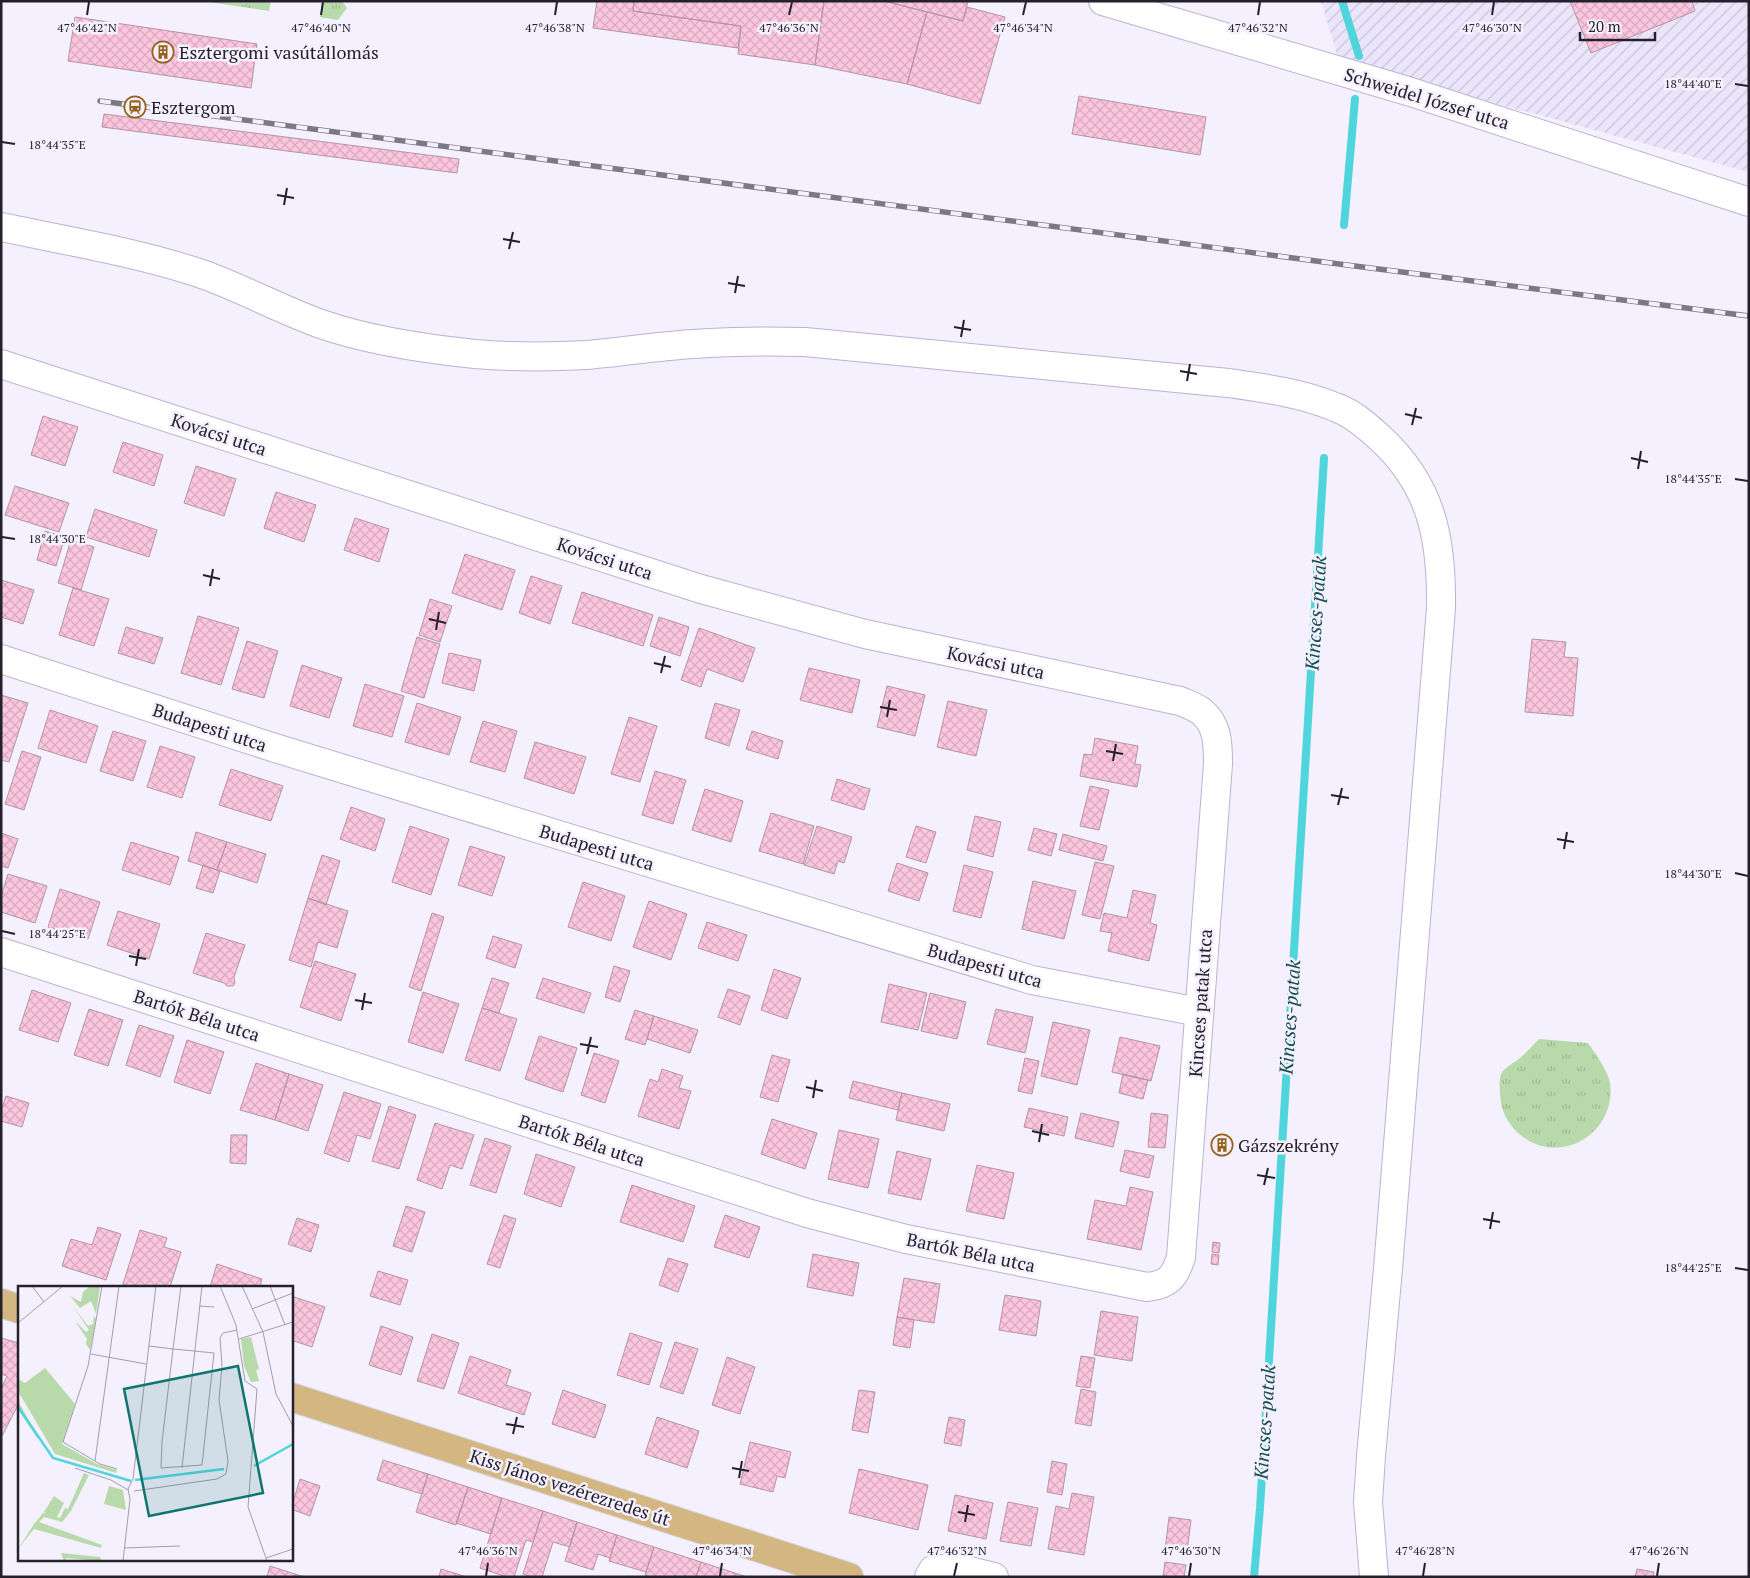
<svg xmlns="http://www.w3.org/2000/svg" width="1750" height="1578" font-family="'PT Serif',serif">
<defs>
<pattern id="industrial-furrows" width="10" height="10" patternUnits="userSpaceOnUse" patternTransform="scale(1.25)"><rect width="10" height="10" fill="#eae5fb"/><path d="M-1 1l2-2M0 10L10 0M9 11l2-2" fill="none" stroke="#c9c4d7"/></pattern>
<pattern id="grass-tufts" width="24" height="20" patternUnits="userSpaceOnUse" patternTransform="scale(1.25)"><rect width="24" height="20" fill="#b8daab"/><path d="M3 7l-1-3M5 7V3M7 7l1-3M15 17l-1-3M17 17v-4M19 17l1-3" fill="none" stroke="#9ebb93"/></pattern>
<pattern id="building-cross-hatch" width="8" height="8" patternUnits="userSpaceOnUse" patternTransform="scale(1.25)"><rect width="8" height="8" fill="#fcc6de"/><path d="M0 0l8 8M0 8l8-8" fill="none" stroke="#d8aabf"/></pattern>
</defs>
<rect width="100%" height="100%" fill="#f4f0fd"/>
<!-- industrial -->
<path fill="url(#industrial-furrows)" d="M1321,1h428v171l-410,-111z"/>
<!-- grass -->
<path fill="url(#grass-tufts)" d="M203,1h68l-2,10z
M322,1h20l5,7 -9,12 -18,-3z
M1539,1039l49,4c7,10 20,28 22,40 7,52 -54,86 -93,49 -8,-8 -14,-18 -16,-29 -1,-9 -3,-23 1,-31 4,-5 13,-10 18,-14 7,-6 13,-13 19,-19z"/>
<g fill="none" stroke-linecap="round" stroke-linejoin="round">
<!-- stream -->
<path stroke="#51d5dc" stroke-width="8" d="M1342,1l17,55
M1344,225l11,-126
M1254,1577l6,-69 64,-1050"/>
</g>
<!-- building -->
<path fill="url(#building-cross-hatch)" stroke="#b694a3" d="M597,1h37l-1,10 108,15 -3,22 -145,-20z
M634,1h190l-9,64 -77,-11 3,-28 -108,-15z
M824,1h60l43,11 -20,72 -92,-19z
M884,1h84l-5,20z
M1570,1h122l3,10 -104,42z
M967,7l38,10 -25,87 -73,-20 20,-72 36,9z
M75,17l182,27 -6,44 -183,-27z
M1079,96l127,21 -6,38 -128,-21z
M104,114l355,45 -2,14 -355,-46z
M43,416l35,11 -13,39 -34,-11z
M123,442l40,13 -9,31 -41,-14z
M196,466l40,13 -12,37 -40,-13z
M15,486l54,17 -10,29 -54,-17z
M276,492l40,13 -12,37 -40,-14z
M95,509l62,21 -8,27 -63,-20z
M355,518l34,11 -10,33 -35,-12z
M45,531l20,6 -9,29 -19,-6z
M71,540l23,7 -13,43 -23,-7z
M465,554l50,16 -13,40 -50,-17z
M531,576l31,10 -12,38 -31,-11z
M1,580l33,10 -11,34 -22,-7z
M73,588l36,11 -15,47 -35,-11z
M582,592l71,23 -10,31 -71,-23z
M430,599l22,7 -12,36 -21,-7z
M198,616l41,12 -18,57 -40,-12z
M659,617l30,10 -9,29 -30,-10z
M126,627l37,11 -9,26 -36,-11z
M699,628l56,20 -12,34 -36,-13 -6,18 -20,-7z
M417,637l23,7 -16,54 -23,-7z
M1532,639l34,3 -2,15 14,1 -5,58 -48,-4z
M247,641l31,10 -14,47 -32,-9z
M449,653l32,7 -7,31 -32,-8z
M302,665l40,13 -13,40 -39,-12z
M809,668l51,12 -8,33 -52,-13z
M365,684l39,12 -12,41 -39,-11z
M887,686l38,9 -10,41 -38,-9z
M1,695l27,8 -19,59 -8,-2z
M948,701l39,9 -11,46 -39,-9z
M417,703l44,14 -12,38 -44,-13z
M715,703l25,7 -11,36 -24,-8z
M50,710l48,16 -12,37 -48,-15z
M629,717l28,9 -17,56 -29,-8z
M483,721l34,10 -12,41 -35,-10z
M113,731l33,10 -13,40 -33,-10z
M752,731l31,10 -5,18 -32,-10z
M1095,738l43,8 -3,18 6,1 -4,22 -57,-11 4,-22 8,1z
M535,742l51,15 -12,37 -50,-16z
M160,746l35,11 -13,41 -35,-11z
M22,751l19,6 -17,53 -19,-6z
M231,769l52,17 -12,35 -52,-16z
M655,771l31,9 -13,44 -31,-9z
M837,779l33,10 -6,21 -33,-10z
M1090,786l19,4 -10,40 -19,-4z
M705,789l38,12 -12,41 -39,-12z
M351,807l34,12 -10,32 -35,-12z
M771,813l43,13 -11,38 -44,-13z
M975,816l26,6 -8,35 -26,-7z
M410,826l39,13 -18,56 -39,-13z
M817,826l35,11 -8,26 -6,-2 -4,13 -30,-9z
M916,826l20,6 -10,31 -20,-6z
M1034,828l23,6 -6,22 -23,-6z
M196,832l31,10 -10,28 -29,-9z
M1,833l17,6 -10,29 -7,-2z
M1063,834l44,12 -4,15 -44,-11z
M131,842l48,15 -9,28 -48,-15z
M227,842l39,12 -9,29 -40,-13z
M470,846l35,11 -13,39 -34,-11z
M322,855l18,6 -14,44 -18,-7z
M1095,862l19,4 -14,53 -18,-4z
M897,863l31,10 -9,28 -31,-10z
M203,865l17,6 -7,22 -17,-5z
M964,865l29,7 -12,46 -28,-7z
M8,874l39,12 -12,37 -34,-11v-16z
M1033,881l43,10 -12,48 -42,-10z
M583,882l42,14 -14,45 -43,-14z
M60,889l40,13 -12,37 -40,-12z
M1133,890l23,5 -6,28 7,2 -8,36 -41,-10 4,-18 -12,-2 4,-18 23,5z
M308,898l40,13 -11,37 -19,-6 -7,25 -22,-7z
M649,901l38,13 -16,46 -38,-13z
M118,911l42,13 -11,35 -42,-14z
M432,913l12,4 -23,74 -12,-4z
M707,922l40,13 -9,26 -40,-13z
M206,933l39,12 -11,32 1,6 -2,3h-6l-3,-3 -31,-10z
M493,936l29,9 -7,23 -29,-10z
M315,961l41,13 -15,47 -41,-14z
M614,966l16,5 -10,31 -15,-5z
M774,969l27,9 -14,41 -26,-9z
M492,978l17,5 -10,30 -17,-5z
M543,978l48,15 -7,20 -48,-15z
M889,984l38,9 -9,37 -37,-8z
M728,989l22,7 -10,29 -22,-8z
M32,990l39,13 -13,39 -39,-12z
M423,992l36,12 -16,49 -35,-11z
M930,993l36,9 -9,37 -36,-8z
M482,1008l35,11 -17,52 -35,-11z
M89,1009l34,11 -15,46 -34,-11z
M996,1009l37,8 -8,36 -38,-9z
M635,1010l19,6 -9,29 -20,-6z
M654,1016l44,14 -8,23 -43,-14z
M1053,1022l37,8 -13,55 -36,-9z
M139,1025l35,11 -14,41 -34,-12z
M539,1036l38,12 -14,44 -38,-13z
M1120,1037l40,9 -9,35 -39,-9z
M187,1040l37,12 -14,42 -36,-12z
M594,1053l25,8 -14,42 -24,-8z
M772,1055l18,5 -12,42 -18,-5z
M1025,1058l14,3 -7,33 -14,-3z
M256,1063l33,11 -14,46 -35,-10z
M662,1069l21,7 -4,12 12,3 -12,38 -41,-13 12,-37 8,3z
M289,1074l34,11 -15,46 -33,-11z
M1123,1074l25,6 -5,19 -24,-6z
M853,1081l49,12 -4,17 -49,-12z
M344,1092l37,12 -11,35 -13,-4 -8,27 -25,-9z
M902,1093l48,11 -6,27 -48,-11z
M6,1096l23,7 -7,24 -21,-6v-10z
M389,1106l27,9 -17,54 -27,-8z
M1029,1108l39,9 -4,19 -40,-9z
M1081,1113l38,9 -6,25 -38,-9z
M1151,1113l17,2 -3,33 -17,-1z
M772,1119l45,14 -12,36 -44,-15z
M435,1123l39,12 -12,34 -12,-4 -8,24 -25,-9z
M839,1130l40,9 -11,49 -40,-9z
M231,1135h16l-1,29 -16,-1z
M1217,1137h11l-1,16 -11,-1z
M485,1138l26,8 -15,47 -26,-8z
M1125,1150l29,6 -5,22 -29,-7z
M897,1151l34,8 -10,41 -33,-7z
M536,1154l39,13 -14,40 -37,-13z
M977,1165l37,8 -10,46 -38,-8z
M632,1185l63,21 -12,36 -63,-20z
M1130,1187l23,5 -12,58 -54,-11 8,-39 31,6z
M406,1206l19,6 -13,40 -19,-6z
M504,1215l12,4 -16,49 -13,-4z
M725,1215l35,12 -11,31 -35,-11z
M297,1218l22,7 -8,27 -23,-8z
M98,1227l23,7 -15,46 -44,-14 9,-27 21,6z
M140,1230l27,8 -3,9 17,5 -11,35h-48z
M1213,1242l7,1 -1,10 -7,-1z
M813,1254l46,9 -6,33 -46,-9z
M1212,1254l7,1 -1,10 -7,-1z
M668,1258l20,6 -10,28 -19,-7z
M217,1264l45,15 -2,8h-50z
M378,1271l30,9 -8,25 -30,-9z
M904,1278l36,6 -6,39 -37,-6z
M1005,1295l36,6 -5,35 -37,-6z
M291,1296l34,11 -13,40 -21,-7z
M1101,1311l37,6 -6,44 -38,-6z
M897,1317l17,3 -4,28 -17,-3z
M381,1326l32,11 -12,38 -32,-10z
M630,1333l32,10 -13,42 -32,-10z
M432,1334l27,9 -15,46 -27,-8z
M1,1338l18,5v60l-18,35v-49l6,-13 -6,-2z
M675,1342l23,7 -15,45 -23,-7z
M470,1356l41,14 -5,15 25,8 -7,22 -66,-22z
M1081,1356l14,2 -5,30 -14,-2z
M727,1357l28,10 -15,47 -28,-9z
M1081,1389l15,3 -5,34 -16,-3z
M563,1390l43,15 -11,33 -43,-14z
M859,1390l16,2 -7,41 -16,-3z
M657,1417l42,14 -12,37 -42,-14z
M949,1417l16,3 -4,26 -17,-3z
M750,1442l41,10 -6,26 -8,-2 -4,16 -33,-8z
M383,1460l45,14 -6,20 -45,-14z
M1052,1461l15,3 -5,31 -15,-3z
M859,1469l69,16 -10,45 -69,-17z
M428,1474l40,13 -12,38 -40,-13z
M300,1479l20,7 -10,30 -19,-7z
M468,1487l34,11 -11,36 -35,-11z
M1072,1493l22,4 -10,58 -36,-6 8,-43 13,3z
M955,1495l38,8 -7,36 -38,-8z
M502,1498l41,13 -10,31 -7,-2 -12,37h-7l-27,-9z
M1008,1502l30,6 -7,38 -31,-5z
M543,1511l34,11 -7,25 -17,-5 -11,35h-10l-9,-3z
M1169,1517l22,3 -4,32 -22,-2z
M577,1522l40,13 -7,23 -12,-4 -5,16 -28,-9z
M617,1535l37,12 -8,25 -37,-11z
M654,1547l47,15 -5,15h-45l-6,-2z
M701,1562l46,15h-51z
M1165,1562l21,3 -2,12h-21z
M270,1566l34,11h-37z
M441,1569l26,8h-28z
M1637,1569l17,3 -1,5h-18z"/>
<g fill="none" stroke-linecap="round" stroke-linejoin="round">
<!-- minor casing -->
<g stroke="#bbb2d2" stroke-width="30">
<path id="minor" d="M1103,1l308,91 338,110
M1,227c66,14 134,25 198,46 41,14 80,36 122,51 46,16 105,25 154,30 36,3 75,3 112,1 35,-3 71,-9 107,-11 37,-3 74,-3 111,-2l423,41c36,5 73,10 107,24 17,6 31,18 44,30 53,48 63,102 62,171l-53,661 -17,187 -3,46 6,75
M1,364l700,225 164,45 315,67c7,3 16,6 22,11 16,13 16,33 16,52l-37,493c-6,20 -13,28 -34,30l-241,-48 -99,-26 -806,-261
M1,659l271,88 760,233 167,32
M929,1577l4,-7 25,-2 36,9"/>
</g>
<!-- major casing -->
<g stroke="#d3d3d5" stroke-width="30">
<path id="major" d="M1,1303l18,6
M291,1397l558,180"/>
</g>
<!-- minor -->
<use href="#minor" stroke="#fff" stroke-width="28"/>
<!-- major -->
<use href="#major" stroke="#d3b682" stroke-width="28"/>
<!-- rail casing -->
<g stroke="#7c7985" stroke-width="5.5">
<path id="rail" d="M100,101l1239,163 410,52"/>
</g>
<!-- rail -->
<use href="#rail" stroke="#f4f0fd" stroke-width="4" stroke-dasharray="11" stroke-linecap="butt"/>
</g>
<!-- ticks -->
<path fill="none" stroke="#24212d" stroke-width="2" d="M87,15l2,-13M321,15l2,-13M555,15l2,-13M789,15l3,-13M1023,15l3,-13M1258,15l2,-13M1492,15l2,-13M1735,84l13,2M2,142l13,2M277,195l17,3M284,205l3,-17M503,239l17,3M509,249l4,-17M728,283l17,3M735,293l3,-17M954,327l17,3M961,337l3,-17M1180,371l17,3M1187,381l3,-17M1405,414l17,4M1412,425l4,-17M1631,458l17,4M1638,469l3,-18M1735,479l13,2M2,537l13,2M203,575l17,4M210,586l3,-17M429,619l17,4M436,630l3,-18M654,663l17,4M661,673l4,-17M880,707l17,3M887,717l3,-17M1106,751l17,3M1113,761l3,-17M1331,795l18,3M1338,805l4,-17M1557,839l17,3M1564,849l3,-17M1735,873l13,3M2,931l13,3M129,956l17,3M136,966l3,-17M355,1000l17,3M362,1010l3,-17M580,1044l18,3M587,1054l4,-17M806,1087l17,4M813,1098l3,-18M1032,1131l17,4M1039,1142l3,-18M1257,1175l18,3M1264,1185l4,-17M1483,1219l17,3M1490,1229l3,-17M1735,1268l13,2M506,1424l18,3M513,1434l4,-17M732,1468l17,3M739,1478l3,-17M958,1512l17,3M965,1522l3,-17M486,1576l2,-13M720,1576l2,-13M954,1576l3,-13M1189,1576l2,-13M1423,1576l2,-13M1657,1576l2,-13"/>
<!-- icons -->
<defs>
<g id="building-ring" transform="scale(1.125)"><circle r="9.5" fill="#f4f0fd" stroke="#97611a" stroke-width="1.5"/><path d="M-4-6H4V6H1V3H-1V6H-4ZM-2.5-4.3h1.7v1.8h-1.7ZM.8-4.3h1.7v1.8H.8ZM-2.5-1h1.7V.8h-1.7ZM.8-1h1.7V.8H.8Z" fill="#97611a"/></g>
<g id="station-ring" transform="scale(1.125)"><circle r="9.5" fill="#f4f0fd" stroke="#97611a" stroke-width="1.5"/><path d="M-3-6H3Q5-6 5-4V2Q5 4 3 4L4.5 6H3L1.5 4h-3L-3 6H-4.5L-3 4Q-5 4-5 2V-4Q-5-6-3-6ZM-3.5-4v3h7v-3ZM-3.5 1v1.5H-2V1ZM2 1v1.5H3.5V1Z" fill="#97611a"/></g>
</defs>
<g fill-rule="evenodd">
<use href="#building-ring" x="163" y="52"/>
<use href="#station-ring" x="135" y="107"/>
<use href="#building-ring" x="1222" y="1145"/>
</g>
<g text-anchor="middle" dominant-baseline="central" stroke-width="5" stroke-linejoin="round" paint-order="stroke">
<!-- poi labels -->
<g font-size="18" fill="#24212d" stroke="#f4f0fd" text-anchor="start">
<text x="179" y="52">Esztergomi vasútállomás</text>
<text x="151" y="107">Esztergom</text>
<text x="1238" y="1145">Gázszekrény</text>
</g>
<!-- street labels -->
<g font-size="18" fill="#24212d" stroke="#f4f0fd">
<text transform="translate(1427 98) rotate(17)">Schweidel József utca</text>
<text transform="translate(219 434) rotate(18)">Kovácsi utca</text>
<text transform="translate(605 558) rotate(18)">Kovácsi utca</text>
<text transform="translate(996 662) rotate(12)">Kovácsi utca</text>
<text transform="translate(210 727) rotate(18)">Budapesti utca</text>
<text transform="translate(597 847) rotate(17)">Budapesti utca</text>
<text transform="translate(985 965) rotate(16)">Budapesti utca</text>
<text transform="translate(1200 1003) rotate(-86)">Kincses patak utca</text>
<text transform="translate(197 1015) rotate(18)">Bartók Béla utca</text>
<text transform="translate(582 1140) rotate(18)">Bartók Béla utca</text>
<text transform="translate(971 1252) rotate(12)">Bartók Béla utca</text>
<text transform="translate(570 1487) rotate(18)">Kiss János vezérezredes út</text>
</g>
<!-- water labels -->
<g font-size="19" font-style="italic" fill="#164f52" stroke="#f4f0fd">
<text transform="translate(1315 613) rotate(-86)">Kincses-patak</text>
<text transform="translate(1289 1017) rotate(-86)">Kincses-patak</text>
<text transform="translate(1264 1422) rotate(-86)">Kincses-patak</text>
</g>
</g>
<!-- overview -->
<g transform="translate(18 1286)">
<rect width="275" height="275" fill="#f4f0fd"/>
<path d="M27,82l30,36 -13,40 35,20 20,6 -1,3 -61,-19 -37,-63v-12l7,4zM0,115l19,33 3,3 -3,1 -19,-29zM91,200l14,4 3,20 -22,-6z" fill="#b8daab"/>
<path d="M72,0h10l-4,28 -5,-13 -11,7 -10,-12 11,6 2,-10zM54,19l16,21 5,-2 1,-8 2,3 -6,31 -4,-6 1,-5 -12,-18 11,11 3,-2zM233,51l8,32 -3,1 3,11 -8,1 -7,-16 -3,-27zM66,187l5,2 -18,36 -9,11 -18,-5 -5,5 63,23 -1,3 -67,-19 -16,20 16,-25 9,-11h3l-2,-1 10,-16 10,7 -7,14 3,1 5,-10 3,1zM43,267l39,4 2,4 -35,-3 -3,3z" fill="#b8daab"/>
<path fill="none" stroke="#51d5dc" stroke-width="2.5" d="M0,121l35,51 78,23M236,180l39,-22M117,194l89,-11"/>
<path fill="none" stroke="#a19daa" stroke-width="1" d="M14,0l12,16M84,0l-14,80 -25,76 37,22 17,5M202,0l16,39 9,56 12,8 -9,118 19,54M224,0l21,46 13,62 17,32M252,0l15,39M181,20l15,1M234,23l41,-16M0,37l45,-37M221,53l54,-17M131,60l24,3 21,2 20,2 -12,112 -41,3 1,-26 11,-93 8,-63M73,68l55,10M77,175l24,-175M57,182l36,12 17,10M164,182l20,-182M116,205l83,-12 9,-5 2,-13 -9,-61 3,-34 -2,-28 3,-5 14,-3M106,262l56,-2M248,272l27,-9M105,275l7,-62 -2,-10 5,-10 23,-193"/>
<path fill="#0f766e" fill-opacity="0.15" stroke="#0f766e" stroke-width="2.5" d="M220,80l25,127 -114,23 -25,-127z"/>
<rect width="275" height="275" fill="none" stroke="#24212d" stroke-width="2.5"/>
</g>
<g font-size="12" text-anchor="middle" fill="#24212d" stroke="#f4f0fd" stroke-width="5" stroke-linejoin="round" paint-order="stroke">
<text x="87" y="32">47°46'42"N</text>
<text x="321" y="32">47°46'40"N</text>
<text x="555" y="32">47°46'38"N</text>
<text x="789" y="32">47°46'36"N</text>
<text x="1023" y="32">47°46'34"N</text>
<text x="1258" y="32">47°46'32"N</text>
<text x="1492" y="32">47°46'30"N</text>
<text x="1693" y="88">18°44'40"E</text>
<text x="57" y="149">18°44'35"E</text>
<text x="1693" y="483">18°44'35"E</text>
<text x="57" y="543">18°44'30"E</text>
<text x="1693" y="878">18°44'30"E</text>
<text x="57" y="938">18°44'25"E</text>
<text x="1693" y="1272">18°44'25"E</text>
<text x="488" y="1555">47°46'36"N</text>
<text x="722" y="1555">47°46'34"N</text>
<text x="957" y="1555">47°46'32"N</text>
<text x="1191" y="1555">47°46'30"N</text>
<text x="1425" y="1555">47°46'28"N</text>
<text x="1659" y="1555">47°46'26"N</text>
</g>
<!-- border -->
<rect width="1750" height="1578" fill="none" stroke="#24212d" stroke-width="5"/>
<!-- scale -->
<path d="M1580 32v8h75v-8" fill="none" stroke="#24212d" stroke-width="2.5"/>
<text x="1588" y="32" font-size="15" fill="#24212d" stroke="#f4f0fd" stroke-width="4" paint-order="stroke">20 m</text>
</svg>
